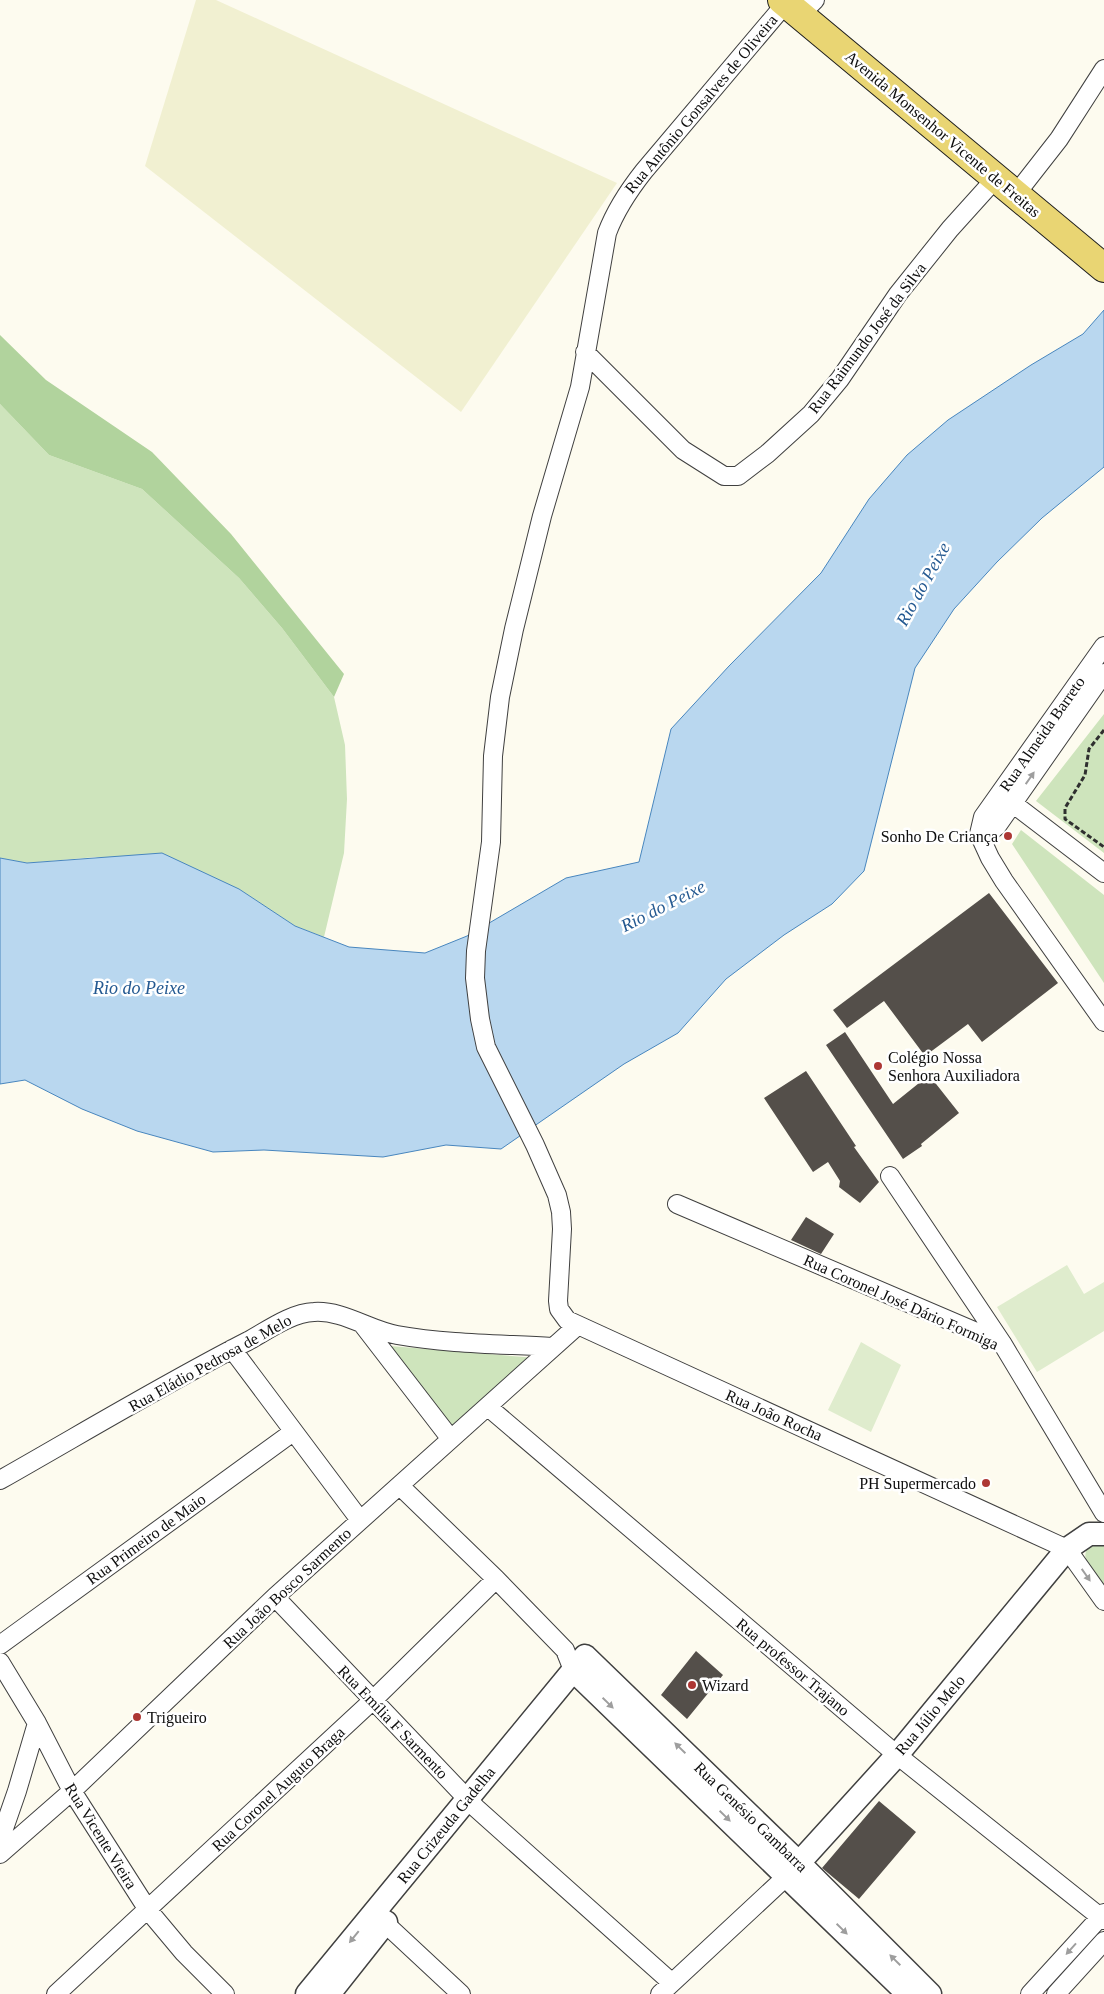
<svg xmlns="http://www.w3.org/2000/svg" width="1104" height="1994" font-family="'Times New Roman',serif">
<rect width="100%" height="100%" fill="#fdfbef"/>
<!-- farmland -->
<path fill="#f1f0d1" d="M196,0h20l401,183 -156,229 -316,-246z"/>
<!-- green -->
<path fill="#cee4bc" d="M0,404l49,51 93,34 97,89 43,50 52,69 11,48 2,54 -3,54 -20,84 -29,-11 -56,-37 -143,-32 -69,6 -27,-5z
M1104,714v139l-68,-52z
M1021,830l83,65v88l-92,-139z
M390,1346l147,12 -80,75z
M1104,1541v47c-10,-13 -26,-27 -15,-43z"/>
<!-- forest -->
<path fill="#b1d39d" d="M0,335l46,45 106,72 79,82 113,140 -10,23 -52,-69 -43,-50 -97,-89 -93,-34 -49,-51z"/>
<!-- pitch -->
<path fill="#dfeccd" d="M1067,1265l17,29 20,-12v49l-67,41 -40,-65z
M861,1342l40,23 -30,67 -43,-22z"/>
<!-- water -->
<path fill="#b9d7ef" stroke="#4886be" d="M1104,310v157l-62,51 -45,44 -43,47 -39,59 -51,203 -32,33 -48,31 -58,44 -48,54 -54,31 -123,85 -55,-4 -63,12 -119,-7 -51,2 -76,-21 -55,-22 -57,-29 -25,4v-226l27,5 135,-10 77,36 56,37 54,21 76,6 42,-17 99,-58 73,-16 32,-133 58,-63 92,-93 48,-74 38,-44 41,-35 83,-55 52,-31z"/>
<!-- building -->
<path fill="#544f4a" d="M989,893l69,90 -76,59 -14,-18 -43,32 -41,-55 -37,27 -14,-18z
M845,1032l48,72 36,-29 30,38 -38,31 1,2 -19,13 -77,-114z
M806,1071l50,75 -2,1 25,35 -19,21 -21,-16 1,-6 -12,-19 -15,10 -49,-74z
M806,1217l28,17 -13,20 -30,-14z
M696,1651l27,24 -36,44 -26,-24z
M879,1801l37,31 -57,67 -37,-31z"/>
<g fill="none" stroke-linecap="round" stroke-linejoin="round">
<!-- minor casing -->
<g stroke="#404040" stroke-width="20">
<path id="minor" d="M786,3l-142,168c-15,19 -28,38 -37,62l-27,154 -38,129 -28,113 -14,68 -7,59 -2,86 -15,109 -1,27 5,41 6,28 49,98 22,50 4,17 1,17 -4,72 1,8 8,11 500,229 37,52
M800,15l15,-15
M1016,194l43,-55 45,-70
M585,352l98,98 41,26h14l29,-22 44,-40 29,-35 58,-85 52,-65 46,-51
M1104,646l-121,171 -4,17 11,24 14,23 100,141
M1003,796l101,77
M979,834l12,-3 6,-5 107,-153
M890,1176l112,167
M677,1204l325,139 102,170
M363,1325l87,113
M232,1349l128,171
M488,1407l409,348 207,165
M0,1480c83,-47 164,-96 248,-139 20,-11 43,-28 66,-29 29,-2 55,18 83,23 51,9 104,9 155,12
M400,1486l96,93 69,71 8,20
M275,1597l201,211 195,174
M0,1645l293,-213
M0,1662l37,61 35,68 76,119 36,43 41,41
M0,1840l17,-49 20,-68
M0,1854l72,-63 203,-194 302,-271
M375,1914l86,80
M56,1994l316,-293 124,-122
M660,1994l127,-118
M1030,1994l74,-81
M1056,1994l48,-53"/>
</g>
<!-- tertiary casing -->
<g stroke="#404040" stroke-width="25">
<path id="tertiary" d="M573,1670l335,324
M787,1876l110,-121 170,-206 22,-15h15
M307,1994l278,-338 214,207 131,131
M329,1994l57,-72"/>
</g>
<!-- primary casing -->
<g stroke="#1e1e1e" stroke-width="30">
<path id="primary" d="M782,0l322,268"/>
</g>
<!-- path -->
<path stroke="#2f2f2f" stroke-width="3" stroke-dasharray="5 2.5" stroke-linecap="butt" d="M1104,730l-15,19 -4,26 -20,33v11l39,28"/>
<!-- minor -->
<use href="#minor" stroke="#fff" stroke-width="18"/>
<!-- tertiary -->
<use href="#tertiary" stroke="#fff" stroke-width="22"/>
<!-- primary -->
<use href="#primary" stroke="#e9d573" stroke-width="28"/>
</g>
<!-- one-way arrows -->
<defs><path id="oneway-solid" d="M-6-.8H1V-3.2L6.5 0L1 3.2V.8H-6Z" transform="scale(1.25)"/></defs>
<g fill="#9e9e9e">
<use href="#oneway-solid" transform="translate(1030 778) rotate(-55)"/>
<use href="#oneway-solid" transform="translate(1086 1575) rotate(55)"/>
<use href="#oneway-solid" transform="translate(608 1703) rotate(44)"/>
<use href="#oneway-solid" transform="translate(680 1748) rotate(-136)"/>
<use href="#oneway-solid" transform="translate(725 1816) rotate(44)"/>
<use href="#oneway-solid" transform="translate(842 1929) rotate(44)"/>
<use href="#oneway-solid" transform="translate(354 1937) rotate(129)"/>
<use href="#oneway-solid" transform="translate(1071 1949) rotate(132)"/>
<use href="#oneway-solid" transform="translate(895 1960) rotate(-135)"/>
</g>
<!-- markers -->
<g fill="#ad3734" stroke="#fff" stroke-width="2">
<circle cx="1008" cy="836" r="5"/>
<circle cx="878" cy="1066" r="5"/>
<circle cx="986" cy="1483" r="5"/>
<circle cx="692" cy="1685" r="5"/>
<circle cx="137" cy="1717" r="5"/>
</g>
<g text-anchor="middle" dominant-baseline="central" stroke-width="5" stroke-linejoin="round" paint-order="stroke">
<!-- street labels -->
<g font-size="16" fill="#0d0d0d" stroke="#fff">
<text transform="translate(701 104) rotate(-50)">Rua Antônio Gonsalves de Oliveira</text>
<text transform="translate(943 134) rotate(40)">Avenida Monsenhor Vicente de Freitas</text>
<text transform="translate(867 338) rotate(-53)">Rua Raimundo José da Silva</text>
<text transform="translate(1042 734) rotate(-55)">Rua Almeida Barreto</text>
<text transform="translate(901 1302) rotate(24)">Rua Coronel José Dário Formiga</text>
<text transform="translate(210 1363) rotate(-29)">Rua Eládio Pedrosa de Melo</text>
<text transform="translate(774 1415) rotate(24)">Rua João Rocha</text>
<text transform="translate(146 1539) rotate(-36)">Rua Primeiro de Maio</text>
<text transform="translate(287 1588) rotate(-43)">Rua João Bosco Sarmento</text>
<text transform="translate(793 1667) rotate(40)">Rua professor Trajano</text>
<text transform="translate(930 1715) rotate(-50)">Rua Júlio Melo</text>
<text transform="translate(393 1722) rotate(46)">Rua Emília F Sarmento</text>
<text transform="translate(278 1789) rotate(-43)">Rua Coronel Auguto Braga</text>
<text transform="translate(751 1817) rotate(44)">Rua Genésio Gambarra</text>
<text transform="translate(446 1825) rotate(-51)">Rua Crizeuda Gadelha</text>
<text transform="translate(101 1836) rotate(58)">Rua Vicente Vieira</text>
</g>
<!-- poi labels -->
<g font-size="16" fill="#0d0d0d" stroke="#fff" text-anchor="start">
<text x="998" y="836" text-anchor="end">Sonho De Criança</text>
<text x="888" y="1057">Colégio Nossa<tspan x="888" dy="18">Senhora Auxiliadora</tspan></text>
<text x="976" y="1483" text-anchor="end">PH Supermercado</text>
<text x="702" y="1685">Wizard</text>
<text x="147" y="1717">Trigueiro</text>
</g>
<!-- water labels -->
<g font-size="18" font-style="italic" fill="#245991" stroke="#fff">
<text transform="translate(923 584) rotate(-61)">Rio do Peixe</text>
<text transform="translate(663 906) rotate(-27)">Rio do Peixe</text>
<text x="139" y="988">Rio do Peixe</text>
</g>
</g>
</svg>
